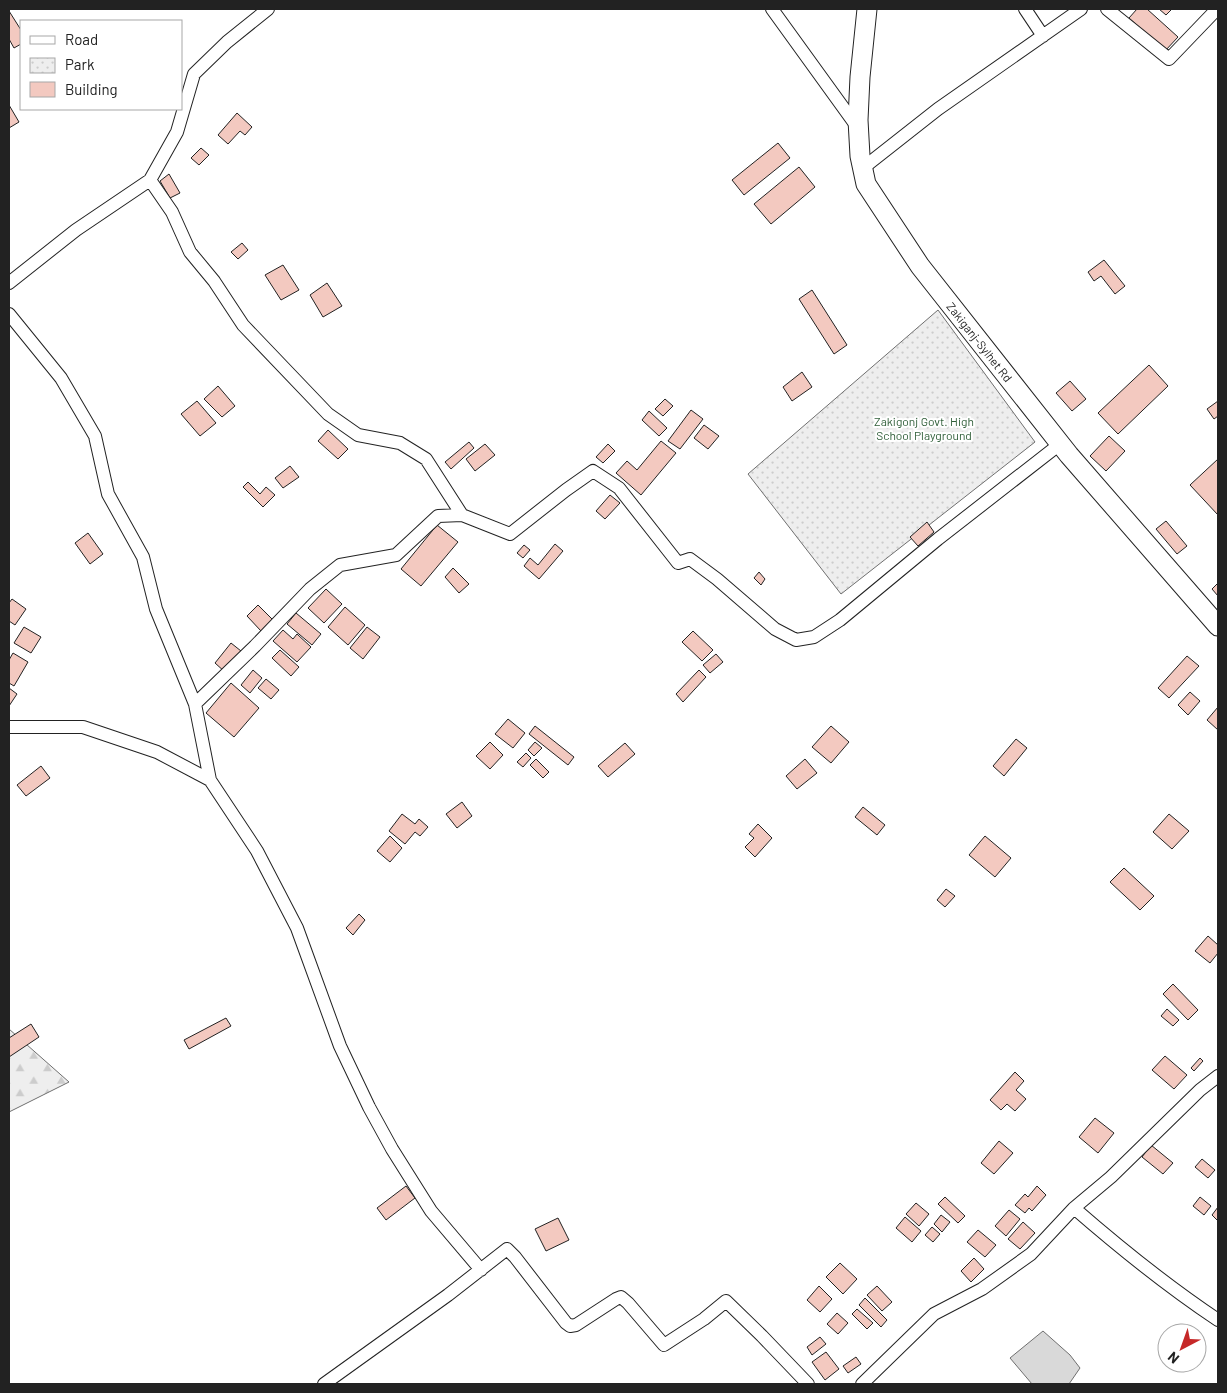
<svg xmlns="http://www.w3.org/2000/svg" width="1227" height="1393" font-family="Barlow,sans-serif">
<defs>
<pattern id="forest-firs" width="22" height="20" patternUnits="userSpaceOnUse" patternTransform="scale(1.25)"><rect width="22" height="20" fill="#eee"/><path d="M5 1l3.5 6h-7zM16 11l3.5 6h-7z" fill="#ccc"/></pattern>
<pattern id="park-dots" width="8" height="8" patternUnits="userSpaceOnUse" patternTransform="scale(1.25)"><rect width="8" height="8" fill="#eee"/><path d="M2 2h.1M6 6h.1" fill="none" stroke="#ccc" stroke-width="1.8" stroke-linecap="round"/></pattern>
</defs>
<rect width="100%" height="100%" fill="#fff"/>
<!-- forest -->
<path fill="url(#forest-firs)" stroke="#6f6f6f" d="M9,1029l60,53 -60,30z"/>
<!-- park -->
<path fill="url(#park-dots)" stroke="#6f6f6f" d="M938,310l97,132 -194,152 -93,-120z"/>
<!-- water -->
<path fill="#d9d9d9" stroke="#6f6f6f" d="M1043,1331l27,24 10,13 -11,16h-37l-22,-26z"/>
<!-- building -->
<path fill="#f3c9c0" stroke="#222" d="M1137,9h10l31,28 -13,14 -36,-33z
M1159,9h13l-6,6z
M9,11l12,19v14l-7,4 -5,-9z
M9,105l10,17 -10,6z
M237,113l15,14 -7,8 -5,-4 -12,13 -10,-9z
M778,143l12,15 -46,37 -12,-15z
M201,148l8,7 -10,10 -8,-7z
M799,167l16,20 -44,37 -17,-20z
M169,174l11,19 -10,5 -10,-17z
M242,243l6,7 -10,9 -7,-7z
M1104,260l21,26 -10,8 -14,-18 -7,5 -6,-9z
M283,265l16,25 -18,10 -16,-25z
M327,283l15,23 -19,11 -13,-22z
M812,290l35,55 -13,9 -35,-55z
M1149,365l19,21 -50,48 -20,-21z
M802,372l10,15 -20,14 -9,-14z
M1070,381l16,18 -14,12 -16,-18z
M218,386l17,20 -13,11 -18,-18z
M665,399l8,7 -10,10 -8,-7z
M197,401l19,22 -16,13 -19,-22z
M1218,401v15l-4,3 -7,-10z
M691,410l12,9 -23,30 -12,-8z
M649,411l18,17 -8,8 -17,-16z
M704,425l15,11 -11,13 -14,-11z
M328,430l20,19 -10,10 -20,-18z
M1109,436l16,15 -19,20 -16,-15z
M661,441l15,12 -35,42 -25,-22 11,-12 10,9z
M469,442l5,6 -23,21 -6,-7z
M485,444l10,11 -20,16 -9,-12z
M608,444l7,7 -12,12 -7,-6z
M1218,459v56l-28,-30z
M290,466l9,11 -16,11 -8,-10z
M248,482l12,12 6,-7 9,8 -12,12 -20,-20z
M610,495l10,8 -15,16 -9,-8z
M1166,521l21,25 -10,8 -21,-25z
M927,522l7,10 -16,14 -8,-9z
M437,525l21,17 -37,44 -20,-17z
M88,533l15,21 -13,10 -15,-21z
M555,544l8,7 -24,28 -15,-13 6,-8 8,7z
M524,545l6,5 -7,8 -6,-5z
M453,568l16,16 -10,9 -14,-16z
M759,572l6,7 -4,6 -7,-7z
M1218,583v13l-6,-7z
M326,589l16,15 -18,19 -16,-15z
M12,599l14,10 -11,16 -6,-4v-18z
M258,605l15,15 -12,11 -14,-15z
M345,607l20,18 -17,20 -20,-18z
M296,613l25,21 -9,11 -25,-21z
M24,627l17,10 -10,16 -17,-10z
M367,627l13,10 -17,22 -13,-11z
M283,630l10,9 4,-5 14,13 -14,15 -24,-21z
M693,631l20,19 -11,11 -20,-19z
M231,643l10,8 -16,21 -10,-9z
M280,650l19,17 -8,9 -19,-18z
M13,653l15,9 -14,24 -5,-3v-23z
M716,654l7,8 -13,11 -7,-8z
M1187,656l12,10 -30,32 -11,-10z
M253,670l9,8 -12,15 -9,-8z
M699,670l7,7 -23,25 -7,-8z
M266,679l13,11 -8,9 -13,-11z
M231,683l28,25 -25,29 -28,-24z
M9,688l8,6 -8,12z
M1190,692l10,9 -12,14 -10,-10z
M1218,707v23l-11,-10z
M508,719l17,14 -12,15 -18,-14z
M535,726l39,31 -6,8 -39,-31z
M831,726l18,16 -18,21 -19,-16z
M1016,739l11,9 -23,28 -11,-10z
M490,742l13,13 -13,14 -14,-13z
M535,742l7,6 -8,8 -6,-6z
M625,743l10,11 -27,23 -10,-11z
M526,753l5,5 -8,9 -6,-5z
M536,759l13,13 -6,6 -13,-13z
M805,759l12,14 -20,16 -11,-13z
M41,766l9,12 -24,18 -9,-11z
M462,802l10,14 -15,12 -11,-14z
M863,807l22,18 -8,10 -22,-18z
M402,814l13,10 4,-5 9,8 -8,9 -5,-4 -10,12 -16,-13z
M1169,814l20,17 -17,18 -19,-17z
M758,824l14,14 -17,19 -10,-10 9,-9 -5,-4z
M390,836l12,12 -12,14 -13,-11z
M985,836l26,22 -16,19 -26,-22z
M1124,868l30,28 -14,14 -30,-28z
M946,889l9,7 -10,11 -8,-7z
M359,914l6,6 -12,15 -7,-7z
M1208,936l10,9v8l-8,10 -15,-12z
M1173,984l25,26 -10,10 -25,-26z
M1167,1009l12,11 -6,6 -12,-10z
M226,1018l5,8 -42,23 -5,-9z
M31,1024l8,13 -30,20v-19z
M1165,1056l22,19 -13,14 -22,-19z
M1200,1058l3,3 -9,10 -3,-3z
M1015,1072l9,9 -8,9 10,9 -11,12 -8,-7 -6,6 -11,-10z
M1095,1118l19,15 -16,20 -19,-16z
M999,1141l14,12 -19,21 -13,-11z
M1151,1145l22,18 -10,11 -21,-17z
M1202,1159l13,11 -7,8 -13,-11z
M406,1186l9,12 -29,22 -9,-12z
M1037,1186l9,9 -14,16 -3,-3 -4,5 -10,-8 10,-11 3,3z
M945,1197l20,19 -7,7 -20,-19z
M1200,1197l11,9 -7,9 -11,-9z
M916,1203l13,11 -10,12 -13,-12z
M1218,1207v14l-6,-6z
M1009,1210l11,9 -14,17 -11,-10z
M941,1215l9,7 -8,10 -8,-8z
M905,1217l16,14 -9,11 -16,-14z
M558,1218l11,22 -23,11 -11,-22z
M1023,1222l12,11 -15,16 -12,-10z
M932,1227l8,7 -7,8 -8,-7z
M978,1230l18,15 -11,12 -18,-15z
M974,1258l10,11 -13,13 -10,-11z
M840,1263l17,16 -14,15 -17,-17z
M819,1286l13,13 -12,13 -13,-12z
M877,1286l15,16 -10,9 -15,-16z
M865,1298l22,22 -6,7 -22,-22z
M857,1309l16,14 -6,6 -15,-15z
M837,1313l11,10 -10,11 -11,-10z
M820,1337l6,7 -14,11 -5,-8z
M826,1352l13,17 -14,11 -13,-18z
M856,1357l5,7 -13,9 -5,-7z"/>
<g fill="none" stroke-linecap="round" stroke-linejoin="round">
<!-- minor casing -->
<g stroke="#222" stroke-width="14">
<path id="minor" d="M772,9l86,119
M1025,9l18,27
M1107,9l62,50 48,-50
M863,168l75,-59 143,-100
M150,180l22,32 18,40 24,29 29,44 85,89 30,21 42,8 26,16 36,56
M9,283l67,-53 74,-50 27,-48 17,-58 33,-32 41,-33
M9,314l52,64 34,58 13,58 35,63 13,52 39,95 15,76
M195,704l60,-58 55,-57 30,-24 56,-10 42,-39 24,-1 48,19 56,-44 27,-19 26,17 59,75 12,-4 27,20 58,50 21,11 18,-3 26,-17 98,-81 122,-95
M9,727h74l74,25 53,28 47,71 40,77 43,118 29,61 23,42 39,62 50,59
M1074,1208c46,40 93,78 144,112
M324,1384l124,-89 59,-46 8,8 51,66 4,3 6,-1 40,-26 5,-2 7,6 36,42 40,-26 22,-18 36,35 46,48
M862,1384l72,-70 48,-25 49,-35 43,-46 37,-31 89,-87 18,-14"/>
</g>
<!-- primary casing -->
<g stroke="#222" stroke-width="21">
<g id="primary">
<path id="s1" d="M867,9l-7,68 -2,43 2,36 6,28 54,82 149,189 149,171"/>
</g>
</g>
<!-- minor -->
<use href="#minor" stroke="#fff" stroke-width="12"/>
<!-- primary -->
<use href="#primary" stroke="#fff" stroke-width="19"/>
</g>
<g text-anchor="middle" dominant-baseline="central" stroke-width="4" stroke-linejoin="round" paint-order="stroke">
<!-- street labels -->
<g font-size="12" fill="#222" stroke="#fff">
<text stroke="none"><textPath href="#s1" startOffset="371">Zakiganj-Sylhet Rd</textPath></text>
</g>
<!-- park labels -->
<g font-size="12" fill="#2f5e38" stroke="#fff">
<text x="924" y="421">Zakigonj Govt. High<tspan x="924" dy="14">School Playground</tspan></text>
</g>
</g>
<!-- border -->
<rect width="1227" height="1393" fill="none" stroke="#222222" stroke-width="20"/>
<!-- legend -->
<rect x="20" y="20" width="162" height="90" fill="#ffffff" stroke="#a7a7a7"/>
<rect x="30" y="36" width="25" height="8" fill="#ffffff" stroke="#a7a7a7"/>
<text x="65" y="45" font-size="15" fill="#222222">Road</text>
<rect x="30" y="58" width="25" height="15" fill="url(#park-dots)" stroke="#a7a7a7"/>
<text x="65" y="70" font-size="15" fill="#222222">Park</text>
<rect x="30" y="82" width="25" height="15" fill="#f3c9c0" stroke="#a7a7a7"/>
<text x="65" y="95" font-size="15" fill="#222222">Building</text>
<!-- north arrow -->
<g transform="translate(1182 1348) rotate(221)"><circle r="24" fill="#ffffff" stroke="#a7a7a7"/>
<path d="M0-4L9 19L0 12L-9 19Z" fill="#c62828"/>
<text y="-8" font-size="14" font-weight="bold" text-anchor="middle" fill="#222222">N</text>
</g>
</svg>
